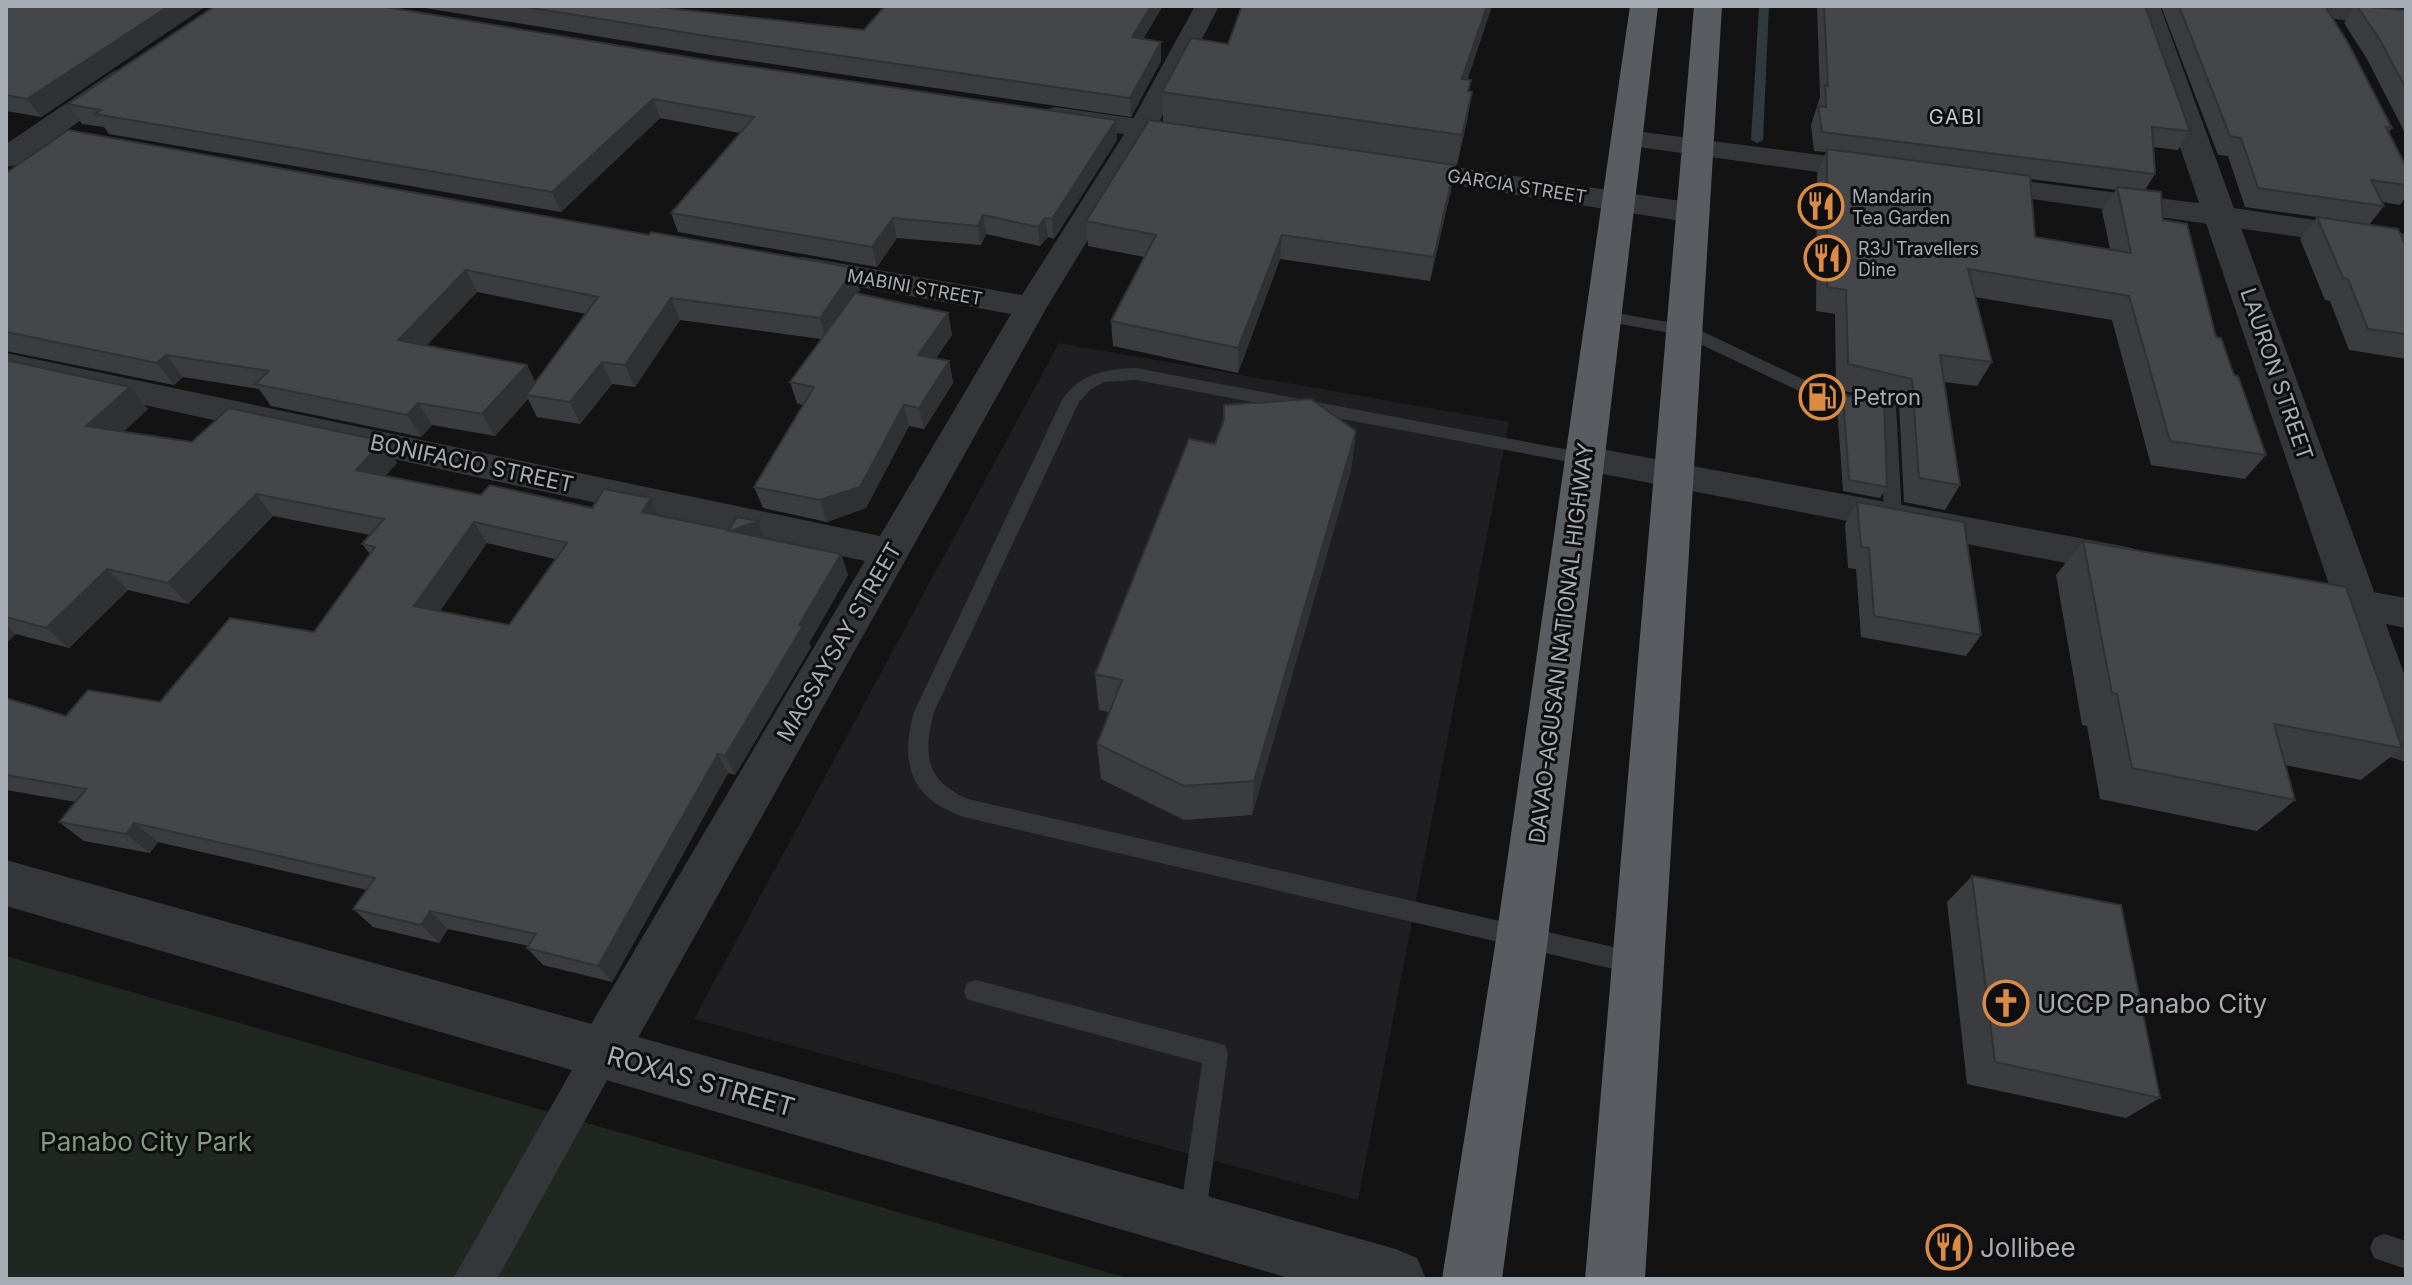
<svg xmlns="http://www.w3.org/2000/svg" width="2412" height="1285" font-family="Inter,sans-serif">
<rect width="100%" height="100%" fill="#131314"/>
<!-- built -->
<path fill="#1f1f21" d="M1059,343l450,79 -151,778 -664,-181z"/>
<!-- green -->
<path fill="#202620" d="M6,956l1125,323h-1125z"/>
<g fill="none" stroke-linecap="round" stroke-linejoin="round">
<!-- stream -->
<path fill="#30393d" fill-rule="evenodd" d="M1759,6h10l-6,134 -6,3 -6,-3z"/>
<!-- service -->
<path fill="#343639" fill-rule="evenodd" d="M1604,311l87,15 135,64 70,14 6,113 -2,5h-14l-2,-5 -3,-105 -65,-13 -135,-64 -83,-15v-8z
M1136,368l449,85 9,6 -9,6 -449,-85 -32,2 -14,8 -11,12 -145,310c-11,43 -9,68 34,87l671,154 8,3 4,8 -4,8 -8,3 -675,-158c-53,-18 -65,-53 -50,-105l148,-312c18,-27 44,-31 74,-32z
M976,980l249,65 3,9 -23,167 -4,9 -9,4 -9,-4 -4,-9 23,-158 -226,-61 -9,-3 -3,-8 3,-8z
M2384,1234l22,7v28l-32,-11 -4,-10 4,-10z"/>
<!-- pedestrian -->
<path fill="#343639" fill-rule="evenodd" d="M602,1035l13,5 6,13 -6,13 -118,213h-44l136,-239z"/>
<!-- minor -->
<path fill="#343639" fill-rule="evenodd" d="M1195,6h24l-63,122 -109,179 -427,763 -18,7 -18,-7 -7,-17 7,-17 281,-475 -859,-186v-22l874,183 131,-222 -208,-37 -11,-3 -5,-7 5,-7 11,-3 219,38 106,-167z
M2308,6h50l48,5v16l-88,-10 -9,-3 -4,-5z
M1627,130l248,32 10,3 4,6 -4,6 -10,3 -258,-36 -4,-6 4,-6z
M1978,175l243,31 185,28v18l-438,-62 -5,-6 5,-6z
M1585,446l543,101 13,4 6,10 -6,10 -13,4 -556,-107 -5,-9 5,-9z
M2328,584l78,14v30l-92,-18 -5,-11 5,-11z"/>
<!-- tertiary -->
<path fill="#343639" fill-rule="evenodd" d="M2132,6h28l246,673v83l-16,-5 -7,-14z
M124,68l10,3 5,6 -5,6 -117,82 -11,2v-23l108,-73z
M1055,107l146,21 11,2 4,7 -4,7 -11,2 -157,-24 -4,-6 4,-6z
M1395,158l299,45 12,3 4,7 -4,7 -12,3 -310,-49 -5,-7 5,-7z
M6,860l1390,389 21,9 9,21h-134l-1286,-373z"/>
<!-- trunk -->
<path fill="#595c60" fill-rule="evenodd" d="M1630,6h28l-110,933 -46,340h-60l54,-340z
M1694,6h28l-77,1273h-60z"/>
</g>
<!-- wall -->
<path fill="#3b3c3f" fill-rule="evenodd" d="M6,6h200l-165,111 -35,-6z
M413,6h236l215,24 279,9 18,22 -30,56 -413,-61z
M1242,6h250l-25,74 2,12 -2,29 -10,44 -294,-43 -1,-30 66,-48z
M1817,6h328l45,125 -12,19 -25,-3 2,27 -10,16 18,30 71,155 32,80 -21,24 -94,-14 -39,-145 -137,-23 17,65 -15,24 -33,-4 16,103 -15,25 -41,-8 -5,-98 -63,-15 -1,-75 -19,-3 1,-137 9,-22 -12,-1 -3,-26 9,-28zM2030,179l86,11 -14,21 8,38 -75,-12z
M2161,6h164l67,122 -3,4 17,35v30l-6,8 -18,-3 2,4 -15,19 37,21v113l-57,-9 -19,-49 -5,-1 -25,-61 17,-22 -72,-10 -17,-51 -10,-1z
M2355,6l51,4v125l-39,-76 -23,-36z
M712,61l404,59 1,20 -63,99 -6,-2 -8,9 -54,-12 -5,11 -84,-7 -20,29 -199,-35 -7,-19 69,-80 -80,-15 -99,94 -452,-78 -5,-7 -22,-3 -14,-20z
M6,173l854,117 -2,3 90,20 4,22 -16,23 13,3 4,22 -29,46 -15,-3 -43,82 -39,14 -64,-14 -9,-21 49,-82 -6,-2 -7,-21 31,-43 -141,-19 -45,67 -23,-3 -32,40 -43,-7 -9,-18 -33,37 -63,-11 -11,12 -150,-31 -12,-17 -76,-12 -9,8 -168,-34zM477,292l109,22 -51,68 -108,-37z
M1451,190l-21,91 -150,-22 -42,114 -125,-27 -2,-25 33,-64 -56,-11 -2,-25z
M6,360l142,49 -25,23 69,10 191,-1 14,22 -12,13 96,19 178,21 182,38 7,21 -39,68 2,4 -76,128 -7,-2 -116,209 -69,-17 -16,-17 2,-2 -81,-17 -9,14 -66,-16 -20,-18 14,-19 -209,-48 -8,11 -66,-12 -25,-19 17,-20 -70,-12v-92l60,18 94,-14 154,-70 56,-78 -8,-10 8,-9 -97,-19 -85,88 -60,-14 -59,58 -53,-14 -10,9zM487,543l68,16 -46,66 -69,-14z
M1843,395l44,92 -7,11 -37,-7 -6,-85z
M1356,431l-5,39 -99,345 -68,5 -83,-41 -4,-35 12,-32 -10,-2 -4,-36 120,-230z
M1857,502l124,133 -15,21 -105,-19 -5,-68 -8,-1 -3,-44z
M2083,541l319,207 -41,32 -76,-15 10,35 -38,31 -157,-32 -13,-73 -5,-1 -26,-150z
M1972,876l188,222 -34,20 -159,-34 -20,-182z"/>
<!-- shaded-wall -->
<path fill="#303133" d="M169,6h37l-165,111 -14,-18z
M1151,6h12l-30,50 -1,-19z
M1487,6h5l-34,102 4,-29z
M1161,42v19l-30,56 -1,-19z
M1472,92l-5,29 -10,44 5,-30z
M653,99l7,19 -99,94 -9,-20z
M1116,120l1,20 -63,99 -2,-20z
M1455,165l-4,25 -21,91 4,-24z
M983,215l3,19 -5,11 -3,-19z
M893,218l4,20 -20,29 -5,-20z
M1045,218l3,19 -8,9 -2,-19z
M1282,235l-2,24 -42,114v-25z
M855,268l5,22 -34,49 -6,-21z
M466,270l11,22 -66,70 -13,-22z
M671,298l9,22 -45,67 -10,-22z
M948,313l4,22 -29,42 -5,-22z
M166,355l17,22 -9,8 -17,-22z
M949,361l4,22 -29,46 -5,-21z
M602,362l10,22 -32,40 -10,-22z
M527,365l11,22 -12,8 2,4 -33,37 -13,-22z
M130,387l18,22 -42,39 -20,-22z
M418,403l14,22 -11,12 -14,-22z
M904,405l5,21 -43,82 -39,14 -7,-22z
M1356,431l-5,39 -99,345 2,-34z
M383,441l14,22 -26,29 -15,-22z
M256,494l17,22 -85,88 -20,-21z
M651,498l10,22 -19,-8z
M758,521l8,22 -36,-12z
M474,522l13,21 -58,84 -15,-21z
M841,554l7,21 -39,68 2,4 -76,128 -10,-19z
M107,569l21,21 -59,58 -23,-20z
M6,625l10,9 -10,9z
M718,754l10,19 -116,209 -14,-16z
M134,823l24,19 -8,11 -24,-19z
M430,911l18,18 -9,14 -18,-18z"/>
<!-- building -->
<path fill="#454649" stroke="#303133" stroke-width="2" fill-rule="evenodd" d="M6,6h163l-142,93 -21,-4z
M215,6h165l332,55 404,59 -64,99 -7,-1 -7,9 -55,-12 -5,11 -85,-8 -21,29 -201,-34 83,-96 -101,-18 -101,93 -457,-78 6,-4 -33,-6z
M519,6h130l215,24 21,-24h266l-19,31 29,5 -31,56 -417,-61z
M1242,6h245l-25,73 9,1 -3,11 4,1 -10,43 -300,-43 29,-54 37,6z
M1824,6h321l45,125 -38,-4 3,47 -333,-42 -4,-26 8,1 -1,-22 3,1z
M2179,6h146l23,37 44,85 -6,-1 20,40v18l-35,-5 13,26 -126,-18 -17,-50 -11,-2z
M2357,6l49,4v79l-26,-49z
M1149,120l306,45 -21,92 -152,-22 -44,113 -127,-27 45,-86 -70,-14z
M68,130l581,105 2,-3 204,36 -35,50 -149,-20 -46,67 -23,-3 -32,40 -44,-7 72,-98 -132,-27 -68,70 129,25 -45,49 -64,-11 -11,12 -152,-31 14,-13 -103,-16 -9,8 -151,-31v-159z
M1827,149l203,27 5,61 96,16 -14,-66 44,5 2,28 24,4 29,113 5,1 13,37 4,1 28,79 -96,-14 -41,-145 -161,-27 24,93 -52,-7 20,130 -41,-7 -7,-99 -64,-15 -2,-74 -19,-3z
M2317,217l81,12 8,17v88l-38,-5 -20,-50 -5,-1z
M855,293l93,20 -30,42 31,6 -30,47 -15,-3 -44,82 -40,13 -66,-13 60,-100 -24,-5z
M6,360l124,27 -44,39 106,16 37,-34 154,33 -27,29 125,25 9,-10 102,23 12,-19 20,4 27,5 -9,14 87,18 8,-13 21,4 -28,10 111,23 -42,71 4,1 -78,130 -7,-2 -120,212 -71,-18 9,-14 -106,-23 -9,14 -68,-16 22,-31 -241,-55 -8,11 -67,-12 27,-33 -80,-14v-77l60,18 22,-26 72,12 70,-84 84,14 61,-85 -13,-3 22,-25 -128,-25 -88,89 -61,-14 -61,59 -40,-11zM474,522l93,21 -58,82 -95,-19z
M1843,395l41,8 3,84 -38,-7z
M1311,399l45,32 -102,350 -70,5 -87,-42 25,-64 -27,-6 94,-235 26,5 9,-24v-15z
M1857,502l107,20 17,113 -107,-19 -5,-68 -8,-1z
M2083,541l263,46 56,161 -128,-24 21,76 -163,-32 -15,-74 -5,-1z
M1972,876l149,29 39,193 -165,-36z"/>
<!-- icons -->
<defs>
<g id="restaurant-ring" transform="scale(2.3)"><circle r="9.5" fill="#0e0e0f" stroke="#dc8b43" stroke-width="1.5"/><path d="M-5-6h1v4h1v-4h1v4h1v-4h1v5L-1.5 .5V6h-2V.5L-5-1ZM5-6V6H3V1.5H1.5Q1.5-4 5-6Z" fill="#dc8b43"/></g>
<g id="fuel-ring" transform="scale(2.3)"><circle r="9.5" fill="#0e0e0f" stroke="#dc8b43" stroke-width="1.5"/><path d="M-5.5-6h7V0h2V4h1.3V-2.5L3-4.5l.8-.8L6-3V5H2.5V1h-1V6h-7ZM-4.2-4.7v3.2H.2V-4.7Z" fill="#dc8b43"/></g>
<g id="church-ring" transform="scale(2.3)"><circle r="9.5" fill="#0e0e0f" stroke="#dc8b43" stroke-width="1.5"/><path d="M-1.2-6h2.4v3.5h3.3v2.4h-3.3V6h-2.4V-.1h-3.3v-2.4h3.3Z" fill="#dc8b43"/></g>
</defs>
<g fill-rule="evenodd">
<use href="#restaurant-ring" x="1821" y="206"/>
<use href="#restaurant-ring" x="1827" y="258"/>
<use href="#fuel-ring" x="1822" y="397"/>
<use href="#church-ring" x="2006" y="1003"/>
<use href="#restaurant-ring" x="1949" y="1247"/>
</g>
<g text-anchor="middle" dominant-baseline="central" stroke-width="6" stroke-linejoin="round" paint-order="stroke">
<!-- far-street labels -->
<g font-size="18" fill="#a6acb3" stroke="#0e0e0f">
<text transform="translate(1517 186) rotate(9)">GARCIA STREET</text>
<text transform="translate(915 287) rotate(10)">MABINI STREET</text>
</g>
<!-- far-poi labels -->
<g font-size="18" fill="#a6acb3" stroke="#0e0e0f" text-anchor="start">
<text x="1852" y="196">Mandarin<tspan x="1852" dy="21">Tea Garden</tspan></text>
<text x="1858" y="248">R3J Travellers<tspan x="1858" dy="21">Dine</tspan></text>
</g>
<!-- far-neighbourhood labels -->
<g font-size="20" letter-spacing="2" fill="#c6cbd0" stroke="#0e0e0f">
<text x="1956" y="117">GABI</text>
</g>
<!-- street labels -->
<g font-size="22" fill="#a6acb3" stroke="#0e0e0f">
<text transform="translate(2277 374) rotate(71)">LAURON STREET</text>
<text transform="translate(472 463) rotate(12)">BONIFACIO STREET</text>
<text transform="translate(839 642) rotate(-60)">MAGSAYSAY STREET</text>
<text transform="translate(1561 643) rotate(-83)">DAVAO-AGUSAN NATIONAL HIGHWAY</text>
</g>
<!-- poi labels -->
<g font-size="22" fill="#a6acb3" stroke="#0e0e0f" text-anchor="start">
<text x="1853" y="397">Petron</text>
</g>
<!-- near-poi labels -->
<g font-size="26" fill="#a6acb3" stroke="#0e0e0f" text-anchor="start">
<text x="2037" y="1003">UCCP Panabo City</text>
<text x="1980" y="1247">Jollibee</text>
</g>
<!-- near-street labels -->
<g font-size="26" fill="#a6acb3" stroke="#0e0e0f">
<text transform="translate(701 1081) rotate(16)">ROXAS STREET</text>
</g>
<!-- near-park labels -->
<g font-size="26" fill="#839c7f" stroke="#0e0e0f">
<text x="146" y="1141">Panabo City Park</text>
</g>
</g>
<!-- border -->
<rect width="2412" height="1285" fill="none" stroke="#a6acb3" stroke-width="16"/>
</svg>
